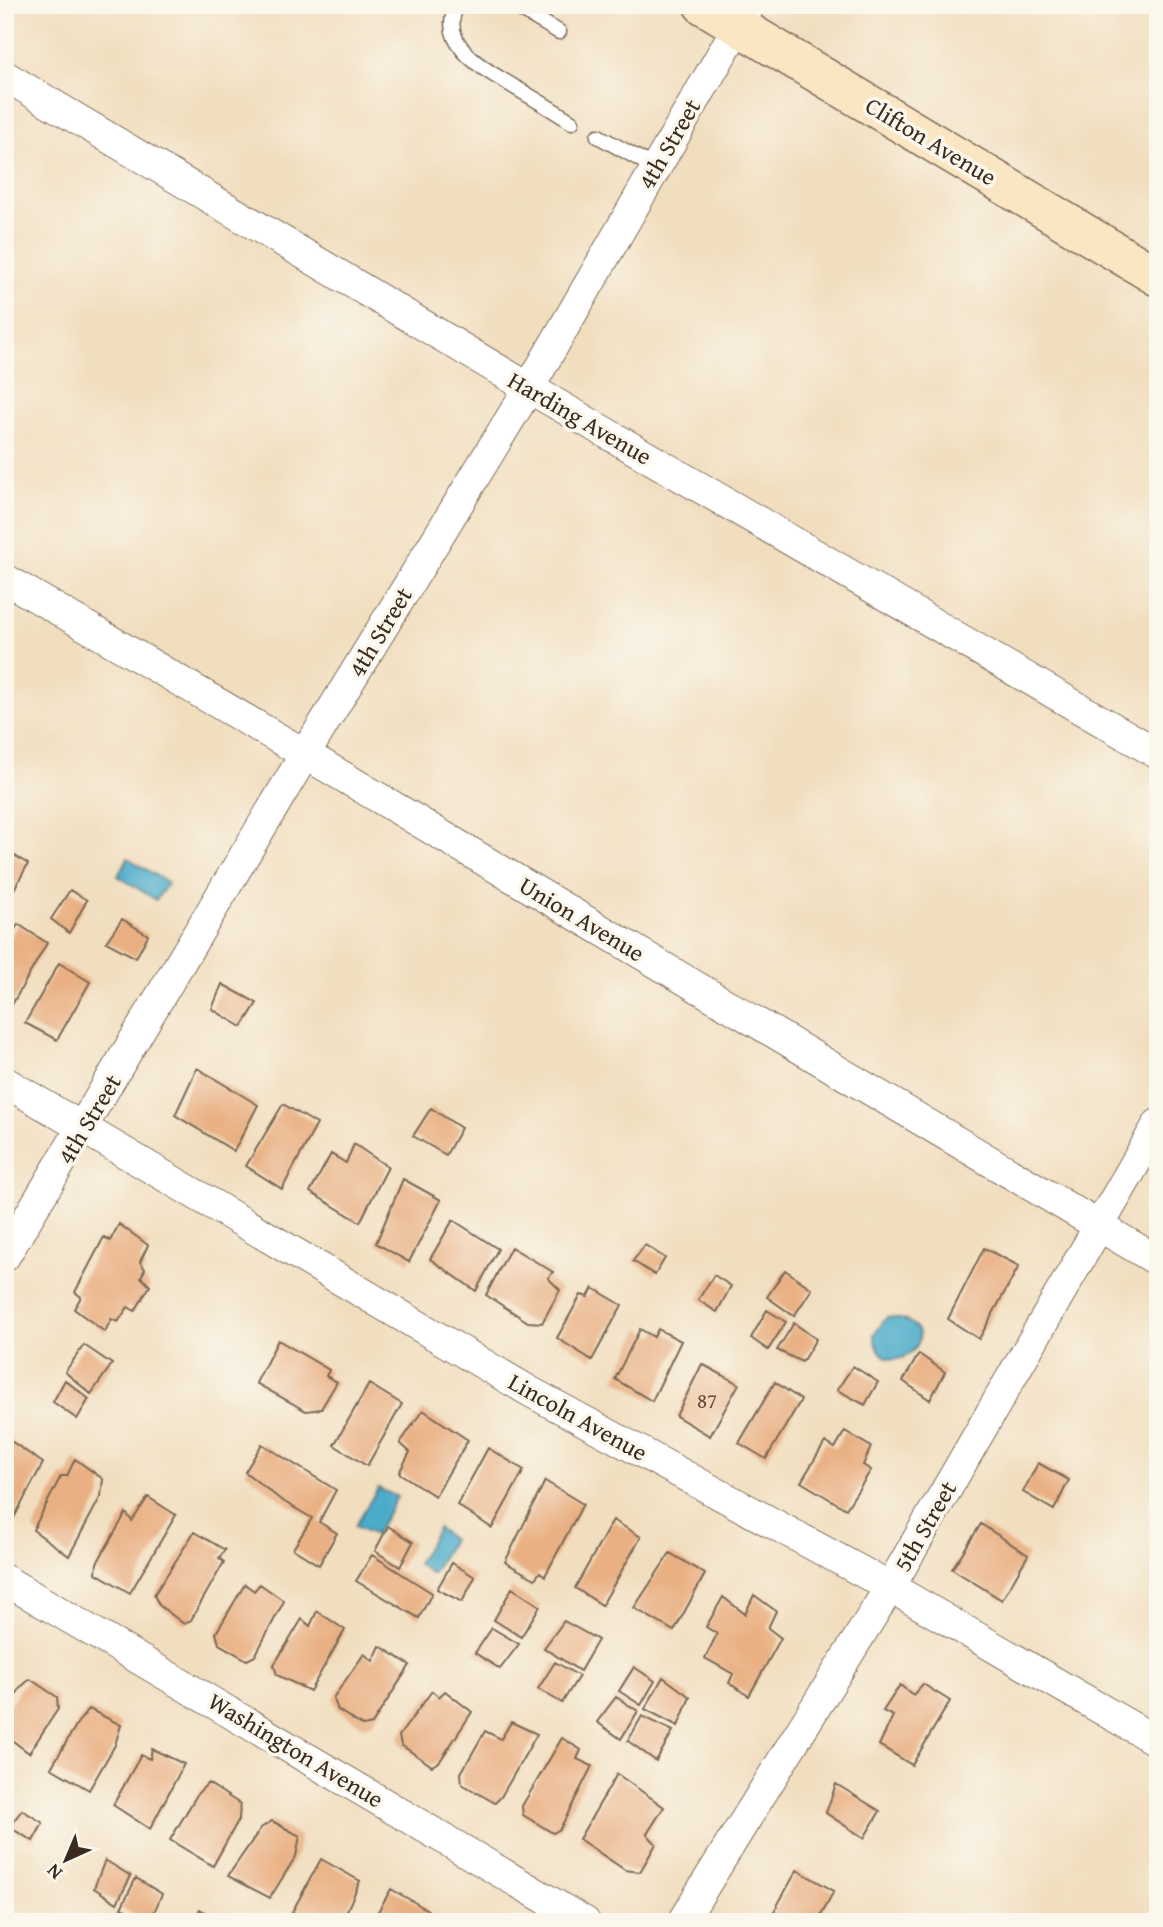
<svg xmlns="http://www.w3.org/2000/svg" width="1163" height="1927" font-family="'Gentium Book Plus',serif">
<rect width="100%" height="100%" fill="#fbf7ec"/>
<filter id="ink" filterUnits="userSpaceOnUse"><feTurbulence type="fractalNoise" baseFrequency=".0143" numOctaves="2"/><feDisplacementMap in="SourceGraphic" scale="14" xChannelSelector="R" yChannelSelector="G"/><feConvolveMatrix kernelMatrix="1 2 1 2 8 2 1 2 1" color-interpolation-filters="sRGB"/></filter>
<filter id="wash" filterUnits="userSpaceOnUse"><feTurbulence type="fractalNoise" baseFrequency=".00686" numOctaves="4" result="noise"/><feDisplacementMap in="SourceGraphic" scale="28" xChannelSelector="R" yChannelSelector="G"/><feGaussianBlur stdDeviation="1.57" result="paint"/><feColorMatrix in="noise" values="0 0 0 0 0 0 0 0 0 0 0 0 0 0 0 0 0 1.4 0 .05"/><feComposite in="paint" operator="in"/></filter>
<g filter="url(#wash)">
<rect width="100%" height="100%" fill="#f1debf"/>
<!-- water -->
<path fill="#4bacca" stroke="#436b74" stroke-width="2" d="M128,858l40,25 -12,17 -38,-24z
M887,1317c75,6 -3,80 -13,17z
M378,1488l19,9 -22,38 -20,-9z
M438,1528l14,12 -20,34 -15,-10z"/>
<g id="blocks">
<!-- building -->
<path fill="#e9b083" d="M12,854l16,10 -17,31 -6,-3v-28z
M70,890l17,10 -18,33 -18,-14z
M122,919l26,16 -12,23 -30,-16z
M18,924l29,19 -42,74v-71z
M59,963l31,19 -33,58 -32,-17z
M222,984l35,19 -15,24 -30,-18z
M197,1068l61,37 -24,46 -59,-36z
M283,1104l34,20 -35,65 -36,-23z
M431,1108l30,20 -15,27 -33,-19z
M354,1144l34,23 -28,55 -50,-30 21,-38 15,9z
M403,1179l38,21 -32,62 -33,-19z
M453,1220l45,29 -22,42 -46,-32z
M119,1224l29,21 -8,17 5,7 -4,8 9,9 -15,25 -7,-4 -10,15 -7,-3 -6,13 -31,-23 7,-12 -6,-5 29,-55 6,4z
M645,1245l20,13 -10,17 -22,-14z
M511,1247l42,25 -5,6 12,12 -18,33 -14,-1 -42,-27z
M984,1248l35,18 -40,73 -31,-20z
M785,1270l27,19 -18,27 -27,-19z
M714,1275l17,11 -14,26 -19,-12z
M593,1288l29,17 -30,55 -35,-22 24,-43 7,2z
M767,1310l19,12 -18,28 -17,-12z
M794,1323l22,16 -14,23 -25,-12z
M640,1329l14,8 4,-8 23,12 -29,60 -37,-22z
M278,1340l51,30 -3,6 11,6 -16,27 -15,2 -50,-28z
M84,1345l28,19 -21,30 -26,-22z
M919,1354l26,18 -15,28 -27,-19z
M702,1364l37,20 -29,52 -34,-20z
M853,1366l25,16 -13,23 -28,-15z
M65,1380l24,19 -12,20 -24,-17z
M775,1382l26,18 -35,59 -27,-16z
M369,1384l33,20 -35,62 -33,-21z
M423,1410l45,30 -33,56 -36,-23 11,-21 -10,-9z
M845,1431l26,16 -8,18 8,5 -25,39 -45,-27 24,-40 10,6z
M5,1437l38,26 -29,55 -9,-5z
M262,1444l74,46 -17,32 18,11 -18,32 -26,-16 19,-31 -31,-18 -36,-28z
M488,1448l36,22 -32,58 -35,-23z
M75,1459l28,20 -2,17 -32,60 -36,-26 28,-54h6z
M1038,1463l31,17 -15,30 -31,-18z
M545,1481l38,23 -38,72 -5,-4 -5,7 -30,-17z
M148,1497l28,18 -46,78 -34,-20 1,-10 29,-50 6,8z
M613,1520l28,17 -39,68 -27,-17z
M981,1524l47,31 -26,45 -50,-31z
M388,1526l25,16 -13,25 -25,-16z
M194,1532l31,18 -6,8 5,4 -33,58 -7,4 -25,-19 -5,-10z
M670,1553l35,21 -31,57 -40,-23z
M372,1555l60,38 -13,25 -63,-37z
M452,1563l23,14 -13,25 -25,-13z
M245,1584l9,7 6,-7 24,17 -29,55 -8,4 -28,-16 -3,-11z
M512,1588l28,18 -19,31 -27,-17z
M754,1595l22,16 -8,17 13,10 -32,58 -20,-13 4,-9 -28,-16 12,-24 -11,-7 17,-30 22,17z
M317,1611l28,19 -35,61 -33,-16 -3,-10 28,-46 8,7z
M564,1621l34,19 -18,31 -36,-23z
M492,1628l27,16 -19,25 -25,-16z
M380,1646l30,19 -38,59 -9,2 -25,-16 -5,-12 31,-44 9,7z
M555,1662l24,14 -17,27 -24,-14z
M634,1667l21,14 -14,24 -22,-14z
M663,1677l27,20 -12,29 -33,-17z
M30,1679l27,18 1,12 -29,44 -24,-18v-23l16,-25z
M923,1684l27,17 -38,64 -33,-20 14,-29 -10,-5 17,-26 13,10z
M432,1691l7,6 6,-6 27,21 -32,49 -8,5 -31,-21 -2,-9z
M616,1697l22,14 -17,28 -24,-17z
M89,1709l32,16 -6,20 -26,45 -38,-22 27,-46z
M642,1716l31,15 -17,30 -28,-20z
M511,1722l26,12 -36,63 -6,6 -33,-19 -1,-11 24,-42 16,8z
M562,1738l19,12 -4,9 15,7 -32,63 -7,4 -30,-18 -1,-9z
M152,1749l32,15 -34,65 -37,-24 28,-50 9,4z
M617,1774l47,33 -17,27 9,10 -16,28 -15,-2 -46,-31z
M208,1783l32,21 -1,15 -26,47 -43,-26 28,-47z
M836,1784l44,27 -16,27 -38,-25z
M22,1810l21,13 -10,18 -24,-14z
M272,1821l28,15 -4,20 -26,42 -42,-22 33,-48z
M321,1859l39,22 -18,41h-31l-19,-10z
M105,1860l26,16 -14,27 -23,-15z
M797,1870l37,21 -17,31h-49z
M136,1878l26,16 -12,28 -29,-14z
M391,1889l37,21 -7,12h-49z
M200,1909l22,13h-30z"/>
</g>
</g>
<g filter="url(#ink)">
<use href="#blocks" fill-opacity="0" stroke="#7b6956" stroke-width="2"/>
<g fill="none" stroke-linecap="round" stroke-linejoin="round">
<!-- service casing -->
<g stroke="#7b6956" stroke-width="17">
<path id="service" d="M457,5c-21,41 31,66 59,83 19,11 37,22 56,34
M513,5l46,27
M598,136l58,32"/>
</g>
<!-- minor casing -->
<g stroke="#7b6956" stroke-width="32">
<path id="minor" d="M5,76l524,312 629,366
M5,579l300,175 853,507
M5,1082l524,309 361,196 268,155
M5,1256l300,-502 224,-366 221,-383
M5,1580l580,342
M682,1922l208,-335 268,-463"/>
</g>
<!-- secondary casing -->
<g stroke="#7b6956" stroke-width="41">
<path id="secondary" d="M703,5l455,272"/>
</g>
<!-- service -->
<use href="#service" stroke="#fff" stroke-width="14"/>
<!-- minor -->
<use href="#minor" stroke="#fff" stroke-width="30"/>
<!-- secondary -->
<use href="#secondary" stroke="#fbe6c4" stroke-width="38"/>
</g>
</g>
<g text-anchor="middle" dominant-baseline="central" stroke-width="7" stroke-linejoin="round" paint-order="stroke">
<!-- number labels -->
<g font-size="21" fill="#664c37">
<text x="707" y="1400">87</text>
</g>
<!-- street labels -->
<g font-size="24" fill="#3b2a1e" stroke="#fbf7ec">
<text transform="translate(931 141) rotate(31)">Clifton Avenue</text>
<text transform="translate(669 144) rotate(-60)">4th Street</text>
<text transform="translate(580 418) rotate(30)">Harding Avenue</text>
<text transform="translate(380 632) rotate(-59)">4th Street</text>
<text transform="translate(582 919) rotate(31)">Union Avenue</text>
<text transform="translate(89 1119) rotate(-59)">4th Street</text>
<text transform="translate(578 1417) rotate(29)">Lincoln Avenue</text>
<text transform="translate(925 1526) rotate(-60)">5th Street</text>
<text transform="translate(296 1750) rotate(31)">Washington Avenue</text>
</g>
</g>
<!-- margin -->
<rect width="1163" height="1927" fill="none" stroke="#fbf7ec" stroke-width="28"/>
<!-- north arrow -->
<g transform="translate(66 1860) rotate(224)" stroke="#fbf7ec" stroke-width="5" paint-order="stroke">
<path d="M0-5L12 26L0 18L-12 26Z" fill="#3b2a1e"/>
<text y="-10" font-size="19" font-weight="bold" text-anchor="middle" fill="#3b2a1e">N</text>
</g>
</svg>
